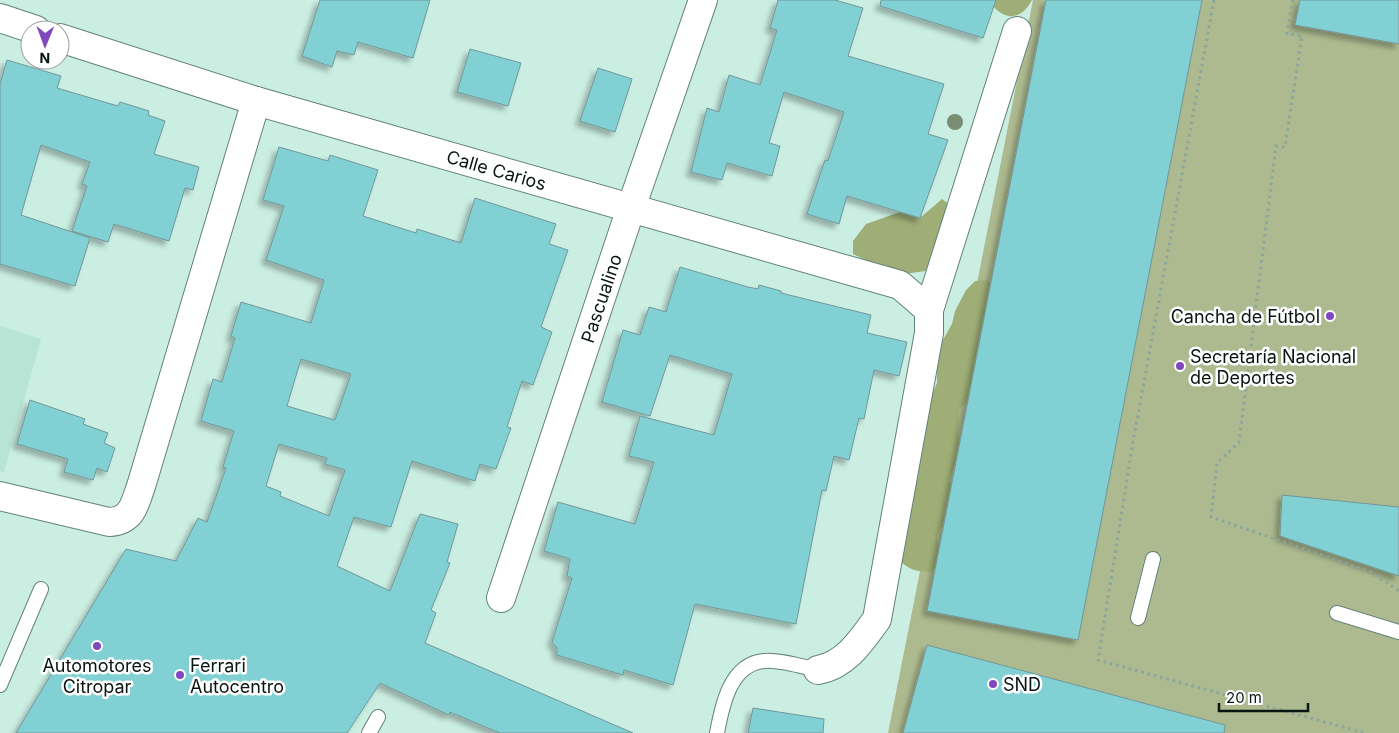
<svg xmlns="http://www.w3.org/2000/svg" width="1399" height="733" font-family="Inter,sans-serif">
<defs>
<filter id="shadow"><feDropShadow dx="-4.5" dy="4.5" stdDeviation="2.5" flood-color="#0004"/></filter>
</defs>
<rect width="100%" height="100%" fill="#cbeee2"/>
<!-- built -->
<path fill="#b8e4d5" d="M0,326l41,13 -37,133 -4,-1z"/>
<!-- green -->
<path fill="#adba8f" d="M1033,0h366v733h-511z"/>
<!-- forest -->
<path fill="#9eae76" d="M989,0h43c-12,23 -31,20 -43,0z
M942,199l20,15 -19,50 -18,7 -28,4 -44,-21v-13l13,-17 34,-12 20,6z
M987,280l9,9 -18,104 -19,16 -1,24 3,12 -12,36 11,21c-4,7 -8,15 -13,20 -2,3 -7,6 -8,9 -9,18 16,20 -8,41 -15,0 -24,-3 -34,-14l20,-131 20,-44v-25l3,-13 12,-21 3,-13 11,-21 9,-9z"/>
<!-- building -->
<path fill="#81d1d4" stroke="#739798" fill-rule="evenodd" filter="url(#shadow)" d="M320,0h110l-17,58 -55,-16 -4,13 -17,-4 -5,16 -30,-11z
M778,0h57l28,8 -15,48 96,28 -16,50 20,6 -28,78 -73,-22 -8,28 -32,-10 18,-54 3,1 16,-49 -60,-20 -15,51 11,3 -8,30 -45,-13 -5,17 -31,-8 16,-64 12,4 10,-37 31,10 17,-55 -7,-2z
M881,0h115l-13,38 -103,-32z
M1046,0h156l-124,640 -151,-29z
M1300,0h99v44l-104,-19z
M470,49l51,14 -13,43 -51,-14z
M7,60l54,16 -4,12 61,18 2,-4 29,9 -1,4 17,6 -11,33 45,13 -6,23 -8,-2 -16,53 -55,-17 -6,18 -36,-11 15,-45 -5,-2 8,-22 -49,-17 -20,70 69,23 -15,48 -75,-22v-180z
M598,68l34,11 -17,53 -35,-11z
M279,147l49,14 2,-6 48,15 -15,46 53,17 1,-4 44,14 14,-45 81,26 -7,20 19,6 -27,77 11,5 -19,53 -11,-4 -15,46 4,1 -15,41 -16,-5 -5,17 -63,-20 -21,66 -37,-10 -17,49 53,25 30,-77 38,10 -11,38 3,1 -19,47 5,3 -11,30 208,90h-133l-50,-21 -1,3 -69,-32 -33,50h-331l110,-184 50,12 22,-43 9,4 19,-54 -3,-1 11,-36 -33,-10 12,-42 9,3 13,-44 -4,-2 10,-34 70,21 13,-43 -58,-20 18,-54 -21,-6zM301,359l50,15 -16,46 -48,-14zM279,444l48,14 -2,6 20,6 -16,46 -49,-20 1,-4 -15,-6z
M680,267l68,20 10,2 1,-4 22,6v2l90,22 -4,18 40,9 -8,34 -25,-6 -10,49 -5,-1 -10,42 -15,-4 -8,35 -4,-1 -26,134 -101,-20 -22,81 -49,-15 -1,5 -66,-20v-7l-5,-6 20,-64 -5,-2 3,-17 -26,-8 14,-49 77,22 19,-62 -25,-6 11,-40 74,19 18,-61 -62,-19 -20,61 -48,-14 21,-72 17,5 9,-28 17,5z
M30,400l55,19 -2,5 25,9 -4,10 11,5 -8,24 -10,-4 -4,12 -29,-8 4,-13 -51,-15z
M1282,495l117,12v69l-119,-40z
M927,645l298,80 -1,8h-321z
M753,708l71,11 -1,14h-75z"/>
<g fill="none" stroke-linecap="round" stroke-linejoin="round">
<!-- lane casing -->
<g stroke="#628378" stroke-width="16">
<path id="lane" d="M1337,613l62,19
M1138,618l15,-59
M0,685l41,-96
M369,733l9,-16
M717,733c5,-27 13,-69 47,-72 14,-2 40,6 54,9"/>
</g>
<!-- street casing -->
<g stroke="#628378" stroke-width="30">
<g id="street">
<path d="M0,18l36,12"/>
<path id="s1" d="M60,38l196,63 644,184 29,25"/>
<path d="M0,496l109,26c24,-1 26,-19 33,-39l114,-382"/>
<path id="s2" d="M501,598l130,-390 72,-208"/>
<path d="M818,670c28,-5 44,-30 59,-51l52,-286v-23l88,-279"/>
</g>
</g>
<!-- path -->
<path stroke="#89a59c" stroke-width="3" stroke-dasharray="2.5 4" stroke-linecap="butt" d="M1214,0l-81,442 -35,218 267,73
M1293,0l-6,34 15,2 -17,111 -9,-1 -37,296 -22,21 -6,54 160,55 28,19"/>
<!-- lane -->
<use href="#lane" stroke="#fff" stroke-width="14"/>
<!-- street -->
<use href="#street" stroke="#fff" stroke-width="28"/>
</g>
<!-- trees -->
<circle fill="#788d71" cx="955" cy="122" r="8"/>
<!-- markers -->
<g fill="#8048bf" stroke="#fff" stroke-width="2">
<circle cx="1330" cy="316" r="5"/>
<circle cx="1180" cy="366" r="5"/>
<circle cx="97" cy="646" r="5"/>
<circle cx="180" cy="675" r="5"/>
<circle cx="993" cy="684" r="5"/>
</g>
<g text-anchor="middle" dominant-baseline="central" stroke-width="5" stroke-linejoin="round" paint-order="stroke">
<!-- street labels -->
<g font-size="18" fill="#081511" stroke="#fff">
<text stroke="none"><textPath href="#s1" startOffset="456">Calle Carios</textPath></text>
<text stroke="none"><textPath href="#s2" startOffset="316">Pascualino</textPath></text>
</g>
<!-- poi labels -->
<g font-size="18" fill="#081511" stroke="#fff" text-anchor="start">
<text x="1320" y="316" text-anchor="end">Cancha de Fútbol</text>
<text x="1190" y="356">Secretaría Nacional<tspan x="1190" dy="21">de Deportes</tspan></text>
<text x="97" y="665" text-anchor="middle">Automotores<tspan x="97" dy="21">Citropar</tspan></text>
<text x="190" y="665">Ferrari<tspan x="190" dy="21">Autocentro</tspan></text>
<text x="1003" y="684">SND</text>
</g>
</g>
<!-- north arrow -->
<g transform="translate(45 45) rotate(181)"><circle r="24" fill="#ffffff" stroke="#9ca1a0"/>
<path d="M0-4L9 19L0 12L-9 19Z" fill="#8048bf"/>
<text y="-8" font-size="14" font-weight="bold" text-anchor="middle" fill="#081511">N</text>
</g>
<!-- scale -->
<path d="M1219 703v8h89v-8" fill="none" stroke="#081511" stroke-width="2.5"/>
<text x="1226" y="703" font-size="15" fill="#081511" stroke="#ffffff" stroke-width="4" paint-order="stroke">20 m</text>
</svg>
